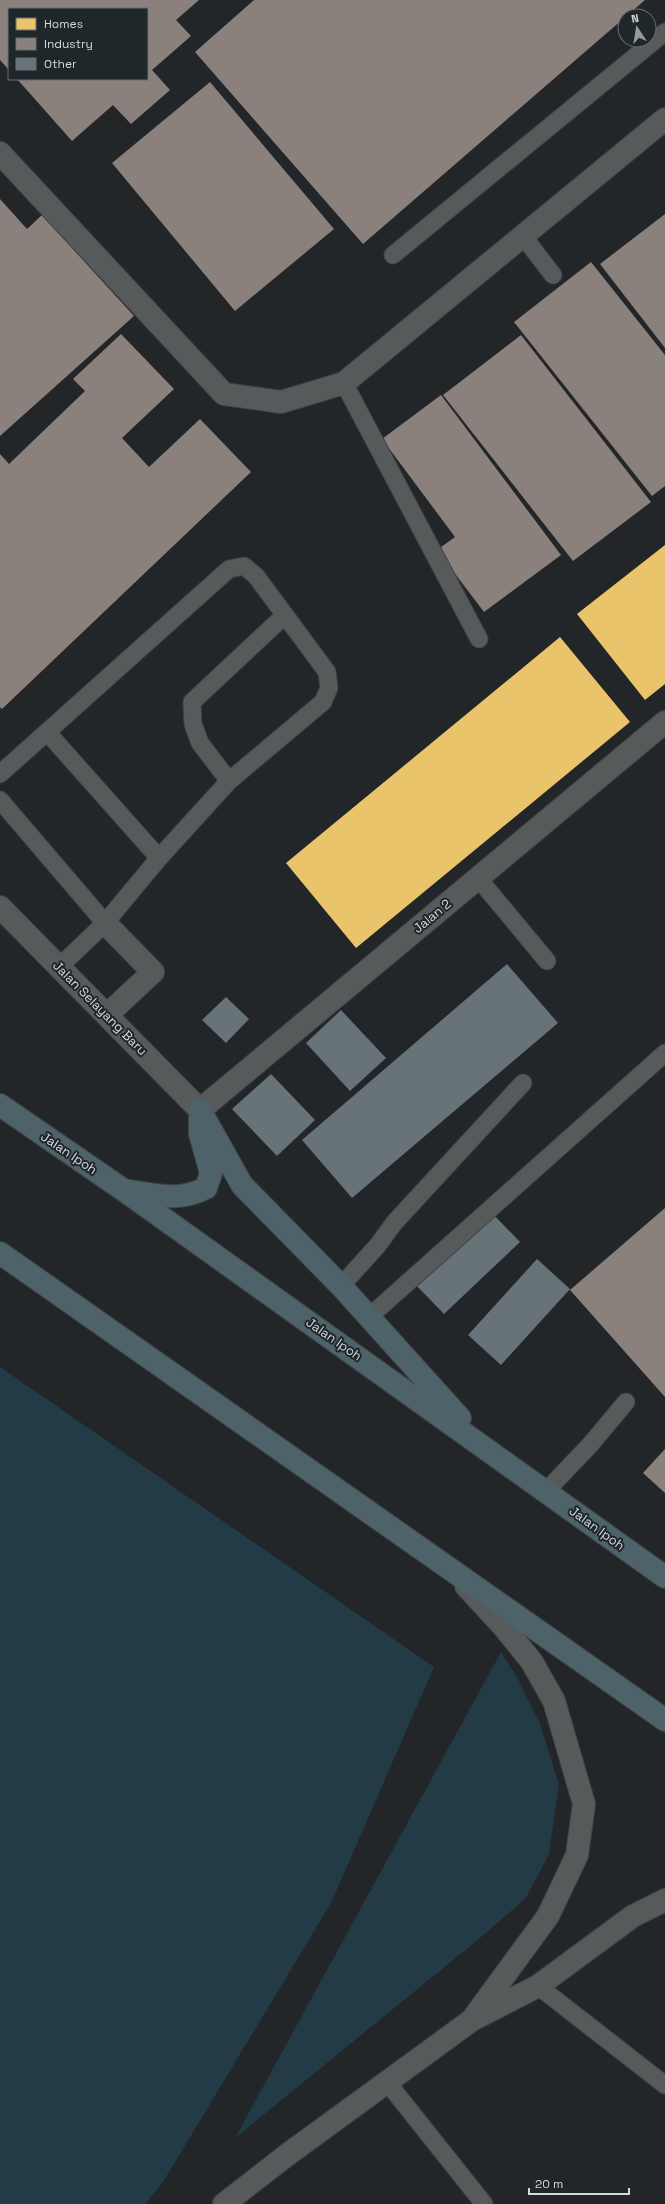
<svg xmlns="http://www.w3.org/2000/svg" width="665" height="2204" font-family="'Space Grotesk',sans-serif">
<rect width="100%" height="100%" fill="#222628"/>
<!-- green -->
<path fill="#233b47" d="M0,1367l434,300 -103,236 -168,279 -18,22h-145z
M501,1652l18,29 21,43 19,61 -10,69 -23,44 -46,40 -245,200z"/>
<!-- homes -->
<path fill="#e9c46a" d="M665,545v139l-20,16 -68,-86z
M560,637l70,85 -274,226 -70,-85z"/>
<!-- industry -->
<path fill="#8a817c" d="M0,0h199l-23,20 15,16 -39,34 18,20 -39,34 -18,-19 -41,36 -55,-62h130v-70h-138v61l-9,-10z
M254,0h391l-282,244 -168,-192z
M210,82l124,147 -99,82 -123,-148z
M0,199l27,30 15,-14 92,101 -134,120z
M665,214v134l-65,-84z
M591,262l74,93v131l-13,10 -138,-174z
M121,334l53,55 -52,49 27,29 51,-48 51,53 -249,237 -2,-2v-253l9,10 76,-73 -12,-12z
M521,335l130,167 -78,59 -130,-166z
M441,395l120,160 -77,57 -47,-62 18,-13 -73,-98z
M665,1208v189l-95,-107z
M665,1449v44l-22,-20z"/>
<!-- building -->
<path fill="#677379" d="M507,964l51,59 -206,175 -50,-58z
M226,997l23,22 -23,24 -24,-23z
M341,1010l45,48 -36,33 -44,-48z
M271,1074l44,46 -38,36 -45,-47z
M491,1212l29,30 -76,72 -29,-30z
M537,1259l33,30 -69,76 -33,-30z"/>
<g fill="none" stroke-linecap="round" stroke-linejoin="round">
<!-- lane casing -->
<g stroke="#404345" stroke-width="19">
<path id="lane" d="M523,236l30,39
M393,255l272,-223
M344,383l135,256
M47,732l112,126
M0,774l229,-205 15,-3 12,10 71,96 2,16 -6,14 -94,79 -70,77 -54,65 -46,44
M229,781l-29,-38 -7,-19 -1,-22 93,-87
M0,800l105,123
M478,878l69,83
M341,1286l37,-41 16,-22 129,-140
M369,1317l296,-264
M546,1491l44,-46 36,-43
M538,1986l127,99
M387,2082l97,122"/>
</g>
<!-- street casing -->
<g stroke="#404345" stroke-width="24">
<path id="street" d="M0,153l224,241 57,8 63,-19 321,-264
M105,923l48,49 -46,43
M200,1110l465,-388
M466,1586l37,40 29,36 22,39 30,103 -7,51 -29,61 -74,101
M224,2204l63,-49 185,-135 66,-34 95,-70 32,-16"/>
</g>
<!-- secondary casing -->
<g stroke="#404345" stroke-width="24">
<path id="secondary" d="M0,907l200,203"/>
</g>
<!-- highway casing -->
<g stroke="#404345" stroke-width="24">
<path id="highway" d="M0,1105l125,86 540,386
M200,1110l42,75 99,101 119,132
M129,1191c29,4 49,11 77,-3l5,-15 -11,-39v-16
M0,1253l665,467"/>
</g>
<!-- lane -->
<use href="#lane" stroke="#575a5b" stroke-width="17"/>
<!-- street -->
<use href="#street" stroke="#575a5b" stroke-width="22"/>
<!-- secondary -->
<use href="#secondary" stroke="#575a5b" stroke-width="22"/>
<!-- highway -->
<use href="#highway" stroke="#4d6269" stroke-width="22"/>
</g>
<g text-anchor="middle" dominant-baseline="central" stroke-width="4" stroke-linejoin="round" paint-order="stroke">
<!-- street labels -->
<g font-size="13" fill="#d4d9db" stroke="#20272a">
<text transform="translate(432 916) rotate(-40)">Jalan 2</text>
<text transform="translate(100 1008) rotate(45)">Jalan Selayang Baru</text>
<text transform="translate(69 1153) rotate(34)">Jalan Ipoh</text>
<text transform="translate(334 1339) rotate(35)">Jalan Ipoh</text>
<text transform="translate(597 1528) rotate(36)">Jalan Ipoh</text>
</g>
</g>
<!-- legend -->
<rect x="8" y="8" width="140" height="72" fill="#20272a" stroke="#686e71"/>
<rect x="16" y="18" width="20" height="12" fill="#e9c46a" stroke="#686e71"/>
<text x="44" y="28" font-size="12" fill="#d4d9db">Homes</text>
<rect x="16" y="38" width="20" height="12" fill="#8a817c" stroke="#686e71"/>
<text x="44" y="48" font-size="12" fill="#d4d9db">Industry</text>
<rect x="16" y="58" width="20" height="12" fill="#677379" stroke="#686e71"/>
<text x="44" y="68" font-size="12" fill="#d4d9db">Other</text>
<!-- north arrow -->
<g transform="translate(637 28) rotate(348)"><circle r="19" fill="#20272a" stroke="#686e71"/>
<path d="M0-3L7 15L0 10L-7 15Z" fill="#969a9c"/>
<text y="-6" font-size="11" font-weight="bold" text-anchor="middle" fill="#d4d9db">N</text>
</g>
<!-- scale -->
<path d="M529 2188v6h100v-6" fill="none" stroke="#d4d9db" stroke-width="2"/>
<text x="535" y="2188" font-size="12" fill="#d4d9db" stroke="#20272a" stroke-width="3" paint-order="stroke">20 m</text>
</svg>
